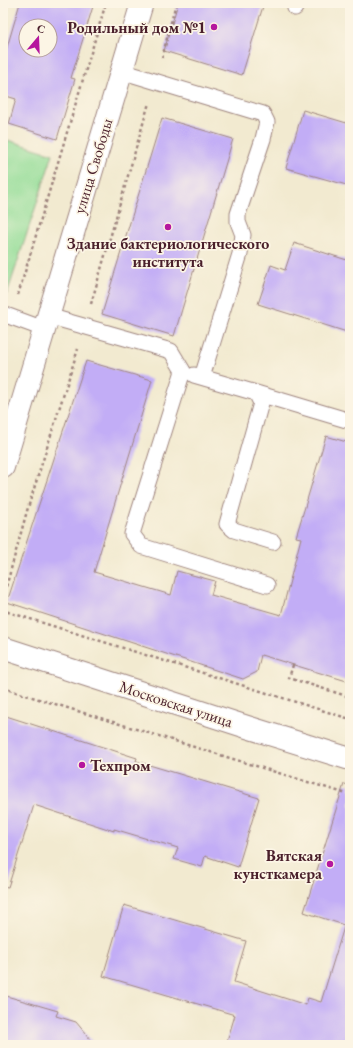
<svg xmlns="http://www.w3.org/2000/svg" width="353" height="1048" font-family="'EB Garamond',serif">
<rect width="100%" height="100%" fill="#fcf5e5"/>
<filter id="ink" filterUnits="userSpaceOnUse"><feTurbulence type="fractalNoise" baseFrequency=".025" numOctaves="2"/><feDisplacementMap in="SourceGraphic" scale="8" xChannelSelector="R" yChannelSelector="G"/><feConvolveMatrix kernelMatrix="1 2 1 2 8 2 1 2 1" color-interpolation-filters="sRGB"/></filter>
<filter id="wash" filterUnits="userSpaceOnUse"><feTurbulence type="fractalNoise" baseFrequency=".012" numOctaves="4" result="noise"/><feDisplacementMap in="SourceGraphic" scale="16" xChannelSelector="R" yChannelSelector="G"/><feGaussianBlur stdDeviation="0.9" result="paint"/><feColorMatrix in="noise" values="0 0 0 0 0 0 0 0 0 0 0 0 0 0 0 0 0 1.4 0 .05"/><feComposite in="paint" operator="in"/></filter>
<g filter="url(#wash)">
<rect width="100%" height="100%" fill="#f2ead0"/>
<!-- green -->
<path fill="#94dd98" stroke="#6f7e62" d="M4,139l49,15 -46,140 -4,-1v-151z"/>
<g id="blocks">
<!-- building -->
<path fill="#c2adf6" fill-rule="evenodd" d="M20,3h74l-23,75 4,1 -18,60 -48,-15 7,-25 -13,-4v-34zM26,26h24v24h-24z
M178,3h86l-22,72 -78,-24z
M303,110l47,14v62l-64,-18z
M162,118l71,21 -59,197 -72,-22z
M294,243l56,18v72l-92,-29 13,-39 14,5z
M86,361l66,19 -58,192 77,23 6,-24 38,10 -4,14 70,20 20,-77 -5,-1 30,-101 24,7v239l-89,-27 -4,17 -14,7 -236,-77z
M3,715l134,43 -1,3 123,37 -21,69 -33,-11 -3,11 -28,-8 4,-11 -64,-19v2l-80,-26 -26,82 -5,-1z
M344,784l6,1v142l-46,-15z
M124,905l122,36 -12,41 72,23 2,-7 13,4 23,-75 6,1v117h-124l9,-30 -132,-39z
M3,995l55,16 -2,5 20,6 19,23h-92z"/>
</g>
</g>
<g filter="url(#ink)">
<use href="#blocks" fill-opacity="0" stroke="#9e847e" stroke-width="1"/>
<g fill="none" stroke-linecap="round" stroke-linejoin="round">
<!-- service casing -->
<g stroke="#9e847e" stroke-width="17">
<path id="service" d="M295,8l2,-5
M121,71l142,43 4,8 -4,17 -25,75v8l5,13 -3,19 -38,123
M3,314l41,15
M48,316l123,35 12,20 -51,163 9,12 126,39
M194,375l62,18 5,10 -34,121 7,6 39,12
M256,393l94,28"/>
</g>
<!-- minor casing -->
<g stroke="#9e847e" stroke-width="24">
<path id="minor" d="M3,467l139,-464
M3,648l244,79 103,32"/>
</g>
<!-- path -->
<path stroke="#9e847e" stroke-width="2.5" stroke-dasharray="3 3" stroke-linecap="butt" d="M162,58l14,-55
M18,295l88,-292
M91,304l58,-201
M3,598l24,-87 51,-162
M3,607l5,5 342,107
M293,665l-4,13 61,19
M3,688l347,107"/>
<!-- service -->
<use href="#service" stroke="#fff" stroke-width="15"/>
<!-- minor -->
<use href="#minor" stroke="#fff" stroke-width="22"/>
</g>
</g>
<!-- markers -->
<g fill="#b5179e" stroke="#fcf5e5" stroke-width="1.5">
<circle cx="214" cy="27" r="4"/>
<circle cx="168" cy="227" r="4"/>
<circle cx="82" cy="765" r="4"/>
<circle cx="330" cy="864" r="4"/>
</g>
<g text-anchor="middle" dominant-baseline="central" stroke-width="3.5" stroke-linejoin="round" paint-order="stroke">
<!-- poi labels -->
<g font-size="16" font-weight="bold" fill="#4a1f2b" stroke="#fcf5e5" text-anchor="end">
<text x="206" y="27">Родильный дом №1</text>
<text x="168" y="243" text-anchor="middle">Здание бактериологического<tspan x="168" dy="18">института</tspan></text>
<text x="90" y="765" text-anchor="start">Техпром</text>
<text x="322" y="855">Вятская<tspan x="322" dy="18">кунсткамера</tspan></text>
</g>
<!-- street labels -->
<g font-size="16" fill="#4a1f2b" stroke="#fcf5e5">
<text transform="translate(93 166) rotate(-73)">улица Свободы</text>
<text transform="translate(176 704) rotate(18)">Московская улица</text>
</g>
</g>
<!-- margin -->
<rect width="353" height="1048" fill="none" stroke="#fcf5e5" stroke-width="16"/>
<!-- north arrow -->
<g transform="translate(38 38) rotate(19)"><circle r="19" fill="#fcf5e5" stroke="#b59f9b"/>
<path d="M0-3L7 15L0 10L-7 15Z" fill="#b5179e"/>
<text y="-6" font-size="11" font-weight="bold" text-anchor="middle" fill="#4a1f2b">С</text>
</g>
</svg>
